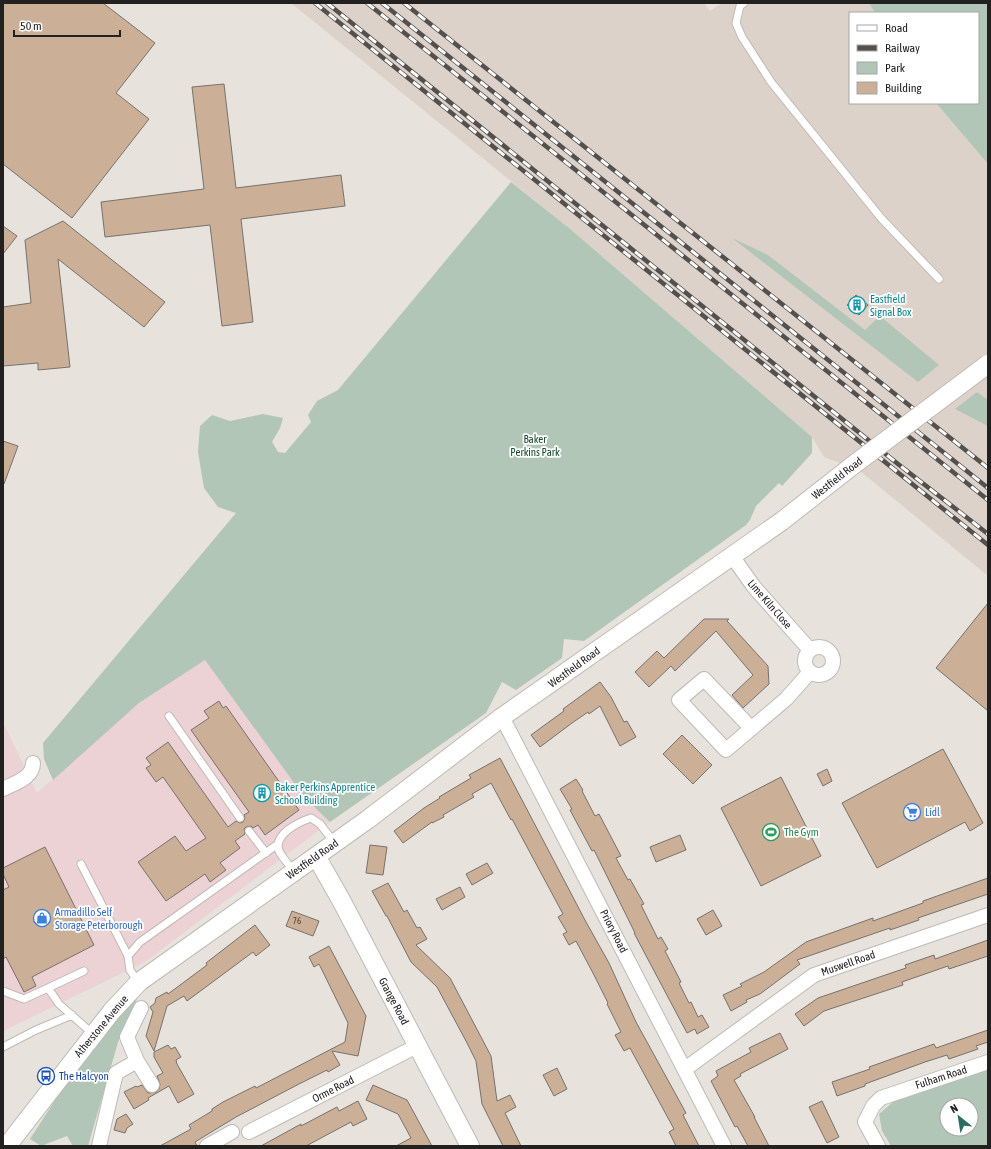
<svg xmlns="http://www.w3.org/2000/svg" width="991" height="1149" font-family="'Asap Condensed',sans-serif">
<rect width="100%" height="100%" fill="#e7e2dc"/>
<!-- industrial -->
<path fill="#ecd1d5" d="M205,660l100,138 25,24 -185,140 -142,69v-309l34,71 102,-90z"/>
<!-- built -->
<path fill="#ddd2c9" d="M291,3h413l6,8 12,-8h147l6,10h-25v90h86l52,61v412l-128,-105 -36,-14 -12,-20 -243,-209z"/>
<!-- green -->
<path fill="#b1c6b7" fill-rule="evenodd" d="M869,3h119v161l-52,-61h42v-90h-103z
M511,182l58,46 243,209v16l-30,33 -3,-3 -23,23 -6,14 -4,5 -162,116 -20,-2 -2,19 -46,32 -14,-8 -16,31 -156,109 -25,-24 -100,-138 -66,43 -86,77 -9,-21 -1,-16 193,-230 -18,-6 -14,-19 -6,-36 2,-26 12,-11 18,6 33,-7 20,4 -3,10 -8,14 6,10 7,1 26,-31 -3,-7 9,-14 21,-11z
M732,238l36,17 97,75 15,-14 59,49 -21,17z
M977,392l11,8v26l-33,-17z
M141,991l-20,41 -33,114h-15l-6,-10 -26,10 -11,-7 50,-77z
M988,1069v77h-97l-9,-15 -3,-17 15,-13zM947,1105h24v24h-24z"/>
<!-- building -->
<path fill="#cbaf96" stroke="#77726e" d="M3,3h100l52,40 -39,50 33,26 -77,99 -69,-54z
M224,84l12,104 105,-13 4,31 -104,13 12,103 -31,4 -12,-101 -105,12 -4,-35 103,-13 -12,-102z
M63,221l102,81 -21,25 -86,-68 12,108 -32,3v-7l-35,3v-59l28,-4 -6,-63z
M3,226l14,10 -14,18z
M856,295l12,10 -9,10 -12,-10z
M3,441l15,5 -14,38h-1z
M988,603v108l-52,-43z
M704,619h25l-2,2 41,45 1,18 -26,24 -11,-13 21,-20 -37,-44 -41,40 -4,-5 -22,21 -14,-15 22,-21 7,7z
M600,682l11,15 13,25 3,-1 9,16 -16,9 -20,-40 -11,8 -1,-2 -16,11 -32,24 -9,-12 33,-24 -1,-2z
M219,701l4,7 3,-2 73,104 -34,25 -7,-10 -5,3 -2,-2 -5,1 -2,2 1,5 -10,7 5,7 -20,15 6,7 -16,12 -5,-8 -39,27 -28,-39 37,-26 11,15 20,-13 -43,-61 -7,5 -10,-14 5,-3 -5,-7 22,-16 60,85 8,-6 4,2 3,-1 2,-4 -1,-3 5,-3 -58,-82 18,-12 -5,-7z
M682,735l30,30 -19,19 -30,-30z
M943,749l40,74 -13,8 -5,-9 -88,46 -35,-65z
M500,758l86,164 23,41 27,59 50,91 -3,2 16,31h-23l-7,-14 5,-3 -44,-81 -6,3 -9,-16 6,-3 -14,-28 1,-1 -14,-28 -18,-34 -7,4 -6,-11 4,-2 -9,-15 5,-3 -51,-95 -1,1 -20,-37 -19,11 2,3 -31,18 1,2 -12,6v-1l-29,21 -9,-12 30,-23 16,-10 -1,-1 32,-19 -2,-3z
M827,769l5,12 -9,5 -6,-12z
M781,777l40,79 -60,30 -40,-78z
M576,779l7,11 -1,1 13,25 4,-2 22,42 -5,2 12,22 2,-1 14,25 -3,1 17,34 3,-2 7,12 -3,2 16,31 -2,1 10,20 2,-1 7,15 4,-2 7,12 -12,7 -2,-5 -8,4 -53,-100h1l-35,-71 -6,-12 -2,1 -22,-41 2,-1 -12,-20z
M680,835l6,15 -30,12 -6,-15z
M370,845l17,2 -4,28 -17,-2z
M45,847l49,98 -62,32 4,9 -12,6 -18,-35 -3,2v-69l6,-3 -6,-13v-6z
M487,863l6,10 -21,12 -6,-11z
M988,878v16l-70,24 1,2 -29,10v-2l-93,32 3,4 -40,30 -14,6 1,2 -16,9 -8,-16 19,-9 -2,-2 24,-12 42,-30 67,-24v3l50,-18v-2z
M388,883l16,29 3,-2 10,18 3,-1 7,12 -11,6 34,33 41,78 6,45 13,-6 6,12 -11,6 16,33h-18l-21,-42 -6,-43 -10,-20 -29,-54 -26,-25 -24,-46h-1l-14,-25z
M460,887l5,10 -23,13 -6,-11z
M713,910l9,16 -16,9 -9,-16z
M292,911l27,10 -6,15 -27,-10z
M255,925l15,20 -14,11 -3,-4 -66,49 -3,-5 -17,10 -13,45 -8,-15 7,-24 -3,-5 5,-4 1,-5 11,-6 1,2 39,-29 -1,-2z
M988,940v16l-39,13 -1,-3 -46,16 1,3 -79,26 -20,15 -9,-12 23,-16 88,-30 -1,-3 29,-10 1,4z
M329,946l37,70 -8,40 -26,-5 8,14 -12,7 -1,-2 -28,14 -63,33 -41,25 2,4h-37l31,-17 -2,-4 23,-14v-2l11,-7 32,-16 1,2 89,-46 3,-19 -29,-59 -5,3 -5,-10z
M988,1030v12l-12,4 2,3 -29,10 -2,-4 -22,7 -60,22v2l-28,10 -5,-14 38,-13 -1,-2 65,-23 2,4z
M780,1033l8,16 -48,25 1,2 -7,4 21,37h-1l15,29h-21l-11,-20 -2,1 -24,-46 7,-5 -2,-5 35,-19 -2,-4z
M168,1045l3,4 4,-2 6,10 -5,3 1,4 17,30 -16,9 -9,-17 -21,12 1,2 -15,9 -10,-17 12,-6 1,1 5,-2 6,8 8,-1 3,-3 1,-5 -3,-8 6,-3 -9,-16v-5z
M557,1068l10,21 -13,7 -11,-21z
M373,1085l34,15 25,46h-36l15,-8 -13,-24 -32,-14z
M358,1101l9,18 -14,7 -2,-4 -45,24h-45l40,-22v2l36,-19 2,4z
M822,1101l17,36 -12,6 -18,-36z
M126,1114l7,10 -6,4 -2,5 -11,-3 3,-11z"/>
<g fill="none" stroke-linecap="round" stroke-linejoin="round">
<!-- service casing -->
<g stroke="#bebab5" stroke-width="9">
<path id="service" d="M744,3l-4,3 -4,17 6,14 29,45 110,136 58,61
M169,716l71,102
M249,831l17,22
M81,864l47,92
M294,871c-4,-6 -12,-13 -15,-20 -6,-17 20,-29 32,-33l9,6 14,18
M84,971l-36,17 11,16 34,30
M138,982l-8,-12 -2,-14 12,-14 138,-98
M3,991l21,8 24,-11
M3,1047l33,-17 36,-15"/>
</g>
<!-- minor casing -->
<g stroke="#bebab5" stroke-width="16">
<path id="minor" d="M732,556l22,31 56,63
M805 661a14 14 0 1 1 28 0a14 14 0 1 1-28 0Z
M502,717l222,429
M751,728l-47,-49 -25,21 47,50 60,-51 24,-27
M3,789c12,-6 30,-11 30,-26
M137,1061l15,24
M685,1069l129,-94 174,-60
M249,1132l168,-86
M99,1146l17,-73 21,-12 -10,-24 14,-29
M207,1146l25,-14
M878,1146l-13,-24 8,-16 8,-8 107,-36"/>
</g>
<!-- tertiary casing -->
<g stroke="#bebab5" stroke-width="20">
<path id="tertiary" d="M316,856l25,44 129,246
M7,1146l105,-135 27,-29 228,-162 135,-103 280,-196 70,-55"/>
</g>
<!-- service -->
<use href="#service" stroke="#fff" stroke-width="7"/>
<!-- minor -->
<use href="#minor" stroke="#fff" stroke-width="14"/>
<!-- tertiary -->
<use href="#tertiary" stroke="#fff" stroke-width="18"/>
<!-- rail casing -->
<g stroke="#53504d" stroke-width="4.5">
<path id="rail" d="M315,3l673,542
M327,3l571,461 90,70
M367,3l621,497
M382,3l606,485
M404,3l584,465"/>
</g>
<!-- rail -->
<use href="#rail" stroke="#fff" stroke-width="3" stroke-dasharray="9" stroke-linecap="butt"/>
<!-- tertiary-bridge casing -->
<g stroke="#bebab5" stroke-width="20" stroke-linecap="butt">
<path id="tertiary-bridge" d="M852,466l136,-102"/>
</g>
<!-- tertiary-bridge -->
<use href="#tertiary-bridge" stroke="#fff" stroke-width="18"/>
</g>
<!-- icons -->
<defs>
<g id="building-ring" transform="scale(0.9)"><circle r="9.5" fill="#fff" stroke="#0f9aa8" stroke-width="1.5"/><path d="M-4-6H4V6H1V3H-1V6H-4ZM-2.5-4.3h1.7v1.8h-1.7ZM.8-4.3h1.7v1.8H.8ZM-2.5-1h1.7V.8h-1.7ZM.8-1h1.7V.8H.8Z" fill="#0f9aa8"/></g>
<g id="supermarket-ring" transform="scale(0.9)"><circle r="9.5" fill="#fff" stroke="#3f7fe0" stroke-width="1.5"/><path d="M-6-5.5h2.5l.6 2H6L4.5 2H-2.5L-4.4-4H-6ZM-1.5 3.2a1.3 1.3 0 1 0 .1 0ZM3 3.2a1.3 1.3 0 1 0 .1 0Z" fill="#3f7fe0"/></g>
<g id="stadium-ring" transform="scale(0.9)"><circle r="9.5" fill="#fff" stroke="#2e9e5b" stroke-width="1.5"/><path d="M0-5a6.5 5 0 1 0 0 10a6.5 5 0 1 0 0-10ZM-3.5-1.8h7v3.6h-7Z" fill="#2e9e5b"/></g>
<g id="shop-ring" transform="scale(0.9)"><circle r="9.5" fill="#fff" stroke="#3f7fe0" stroke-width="1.5"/><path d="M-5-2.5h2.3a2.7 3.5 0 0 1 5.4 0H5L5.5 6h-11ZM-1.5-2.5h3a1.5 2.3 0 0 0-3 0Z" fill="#3f7fe0"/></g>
<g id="bus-ring" transform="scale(0.9)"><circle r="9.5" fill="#fff" stroke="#1a4fb4" stroke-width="1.5"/><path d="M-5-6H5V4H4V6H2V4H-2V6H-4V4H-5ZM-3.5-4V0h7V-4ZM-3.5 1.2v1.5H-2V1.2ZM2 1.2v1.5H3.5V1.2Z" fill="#1a4fb4"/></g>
</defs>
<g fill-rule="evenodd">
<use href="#building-ring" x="857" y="305"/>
<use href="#building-ring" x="262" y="793"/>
<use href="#supermarket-ring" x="912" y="812"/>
<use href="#stadium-ring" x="771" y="832"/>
<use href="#shop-ring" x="42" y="918"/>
<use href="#bus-ring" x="46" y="1076"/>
</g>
<g text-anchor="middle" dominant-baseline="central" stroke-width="3.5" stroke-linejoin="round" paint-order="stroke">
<!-- number labels -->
<g font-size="9" fill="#4d443d">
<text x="297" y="921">76</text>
</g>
<!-- culture labels -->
<g font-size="11" fill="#0d838f" stroke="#fff" text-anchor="start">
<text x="870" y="299">Eastfield<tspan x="870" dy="13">Signal Box</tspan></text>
<text x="275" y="787">Baker Perkins Apprentice<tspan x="275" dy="13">School Building</tspan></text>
</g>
<!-- park labels -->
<g font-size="11" fill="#134a2b" stroke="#fff">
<text x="535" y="439">Baker<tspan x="535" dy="13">Perkins Park</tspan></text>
</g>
<!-- street labels -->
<g font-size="11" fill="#23211f" stroke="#fff">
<text transform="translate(837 478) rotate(-38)">Westfield Road</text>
<text transform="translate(770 604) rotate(49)">Lime Kiln Close</text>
<text transform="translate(574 667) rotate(-36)">Westfield Road</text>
<text transform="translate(312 859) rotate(-35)">Westfield Road</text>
<text transform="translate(614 931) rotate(63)">Priory Road</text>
<text transform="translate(848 963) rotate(-19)">Muswell Road</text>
<text transform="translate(394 1001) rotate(62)">Grange Road</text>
<text transform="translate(101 1026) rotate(-50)">Atherstone Avenue</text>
<text transform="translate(941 1077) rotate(-18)">Fulham Road</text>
<text transform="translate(333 1089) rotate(-27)">Orme Road</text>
</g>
<!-- shop labels -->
<g font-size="11" fill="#366cbe" stroke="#fff" text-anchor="start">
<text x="925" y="812">Lidl</text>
<text x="55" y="912">Armadillo Self<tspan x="55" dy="13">Storage Peterborough</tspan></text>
</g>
<!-- leisure labels -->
<g font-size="11" fill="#27864d" stroke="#fff" text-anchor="start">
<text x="784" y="832">The Gym</text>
</g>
<!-- transit labels -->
<g font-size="11" fill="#164399" stroke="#fff" text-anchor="start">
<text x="59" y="1076">The Halcyon</text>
</g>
</g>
<!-- border -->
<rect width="991" height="1149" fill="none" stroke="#23211f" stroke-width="8"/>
<!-- legend -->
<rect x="849" y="12" width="130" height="92" fill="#ffffff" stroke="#a7a6a5"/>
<rect x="857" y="25" width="20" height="6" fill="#ffffff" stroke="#a7a6a5"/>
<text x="885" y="32" font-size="12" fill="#23211f">Road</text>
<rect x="857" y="45" width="20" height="6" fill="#53504d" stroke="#a7a6a5"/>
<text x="885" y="52" font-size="12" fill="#23211f">Railway</text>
<rect x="857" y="62" width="20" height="12" fill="#b1c6b7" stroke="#a7a6a5"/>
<text x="885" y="72" font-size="12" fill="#23211f">Park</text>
<rect x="857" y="82" width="20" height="12" fill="#cbaf96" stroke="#a7a6a5"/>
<text x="885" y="92" font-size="12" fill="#23211f">Building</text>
<!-- north arrow -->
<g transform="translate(959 1117) rotate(330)"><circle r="19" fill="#ffffff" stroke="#a7a6a5"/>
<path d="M0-3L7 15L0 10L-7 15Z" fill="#2a6e61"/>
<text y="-6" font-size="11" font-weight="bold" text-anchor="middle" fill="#23211f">N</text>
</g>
<!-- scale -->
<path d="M14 30v6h106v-6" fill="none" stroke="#23211f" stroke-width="2"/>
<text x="20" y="30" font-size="12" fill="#23211f" stroke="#ffffff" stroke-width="3" paint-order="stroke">50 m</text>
</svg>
